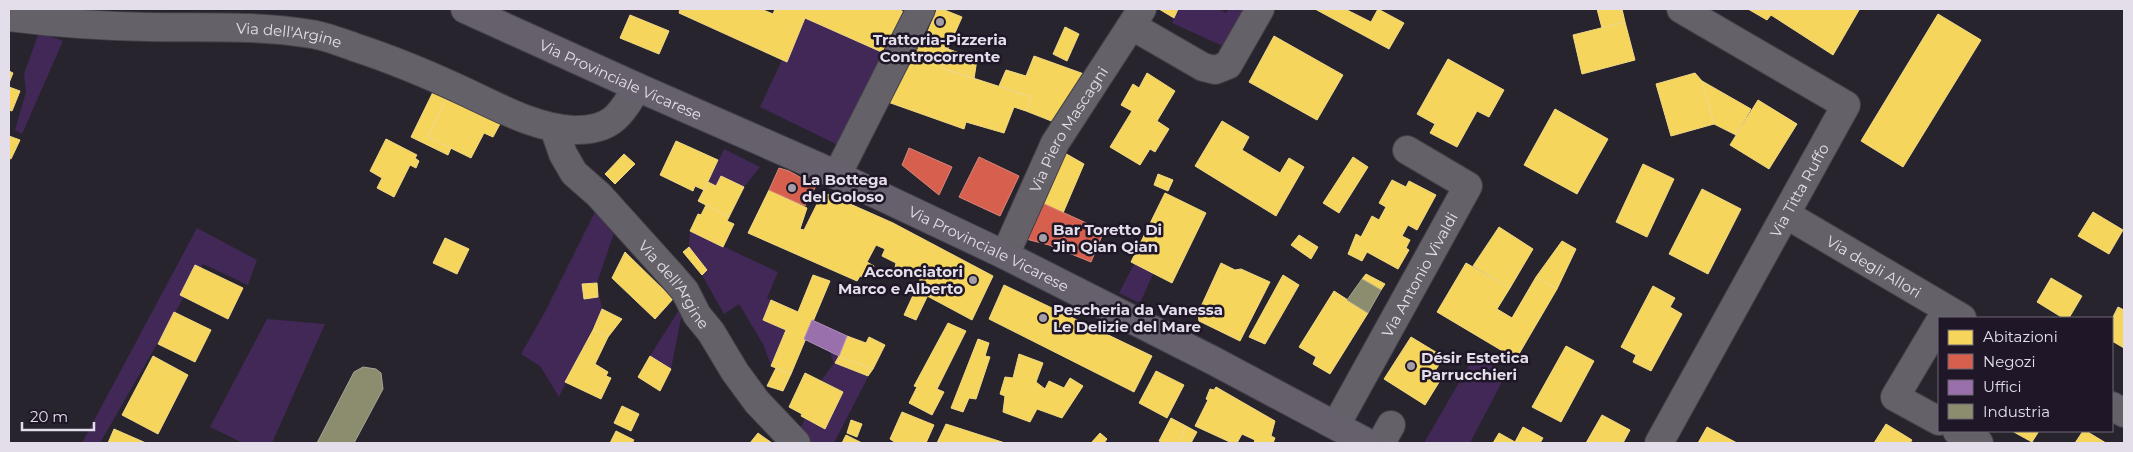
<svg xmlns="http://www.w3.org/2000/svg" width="2133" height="452" font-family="Montserrat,sans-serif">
<rect width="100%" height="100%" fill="#28242d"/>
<!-- green -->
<path fill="#412857" d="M1178,9h41l7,4 3,-4h20l-24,38 -53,-24z
M805,18l81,36 -46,92 -80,-39 22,-47 5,2z
M39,32l24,9 -41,93 -7,-4 11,-38 -2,-18z
M724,149l36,18 -16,20 -23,-11 -5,10 -8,-4z
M599,204l17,23 -19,56 5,26 -43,88 -19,-31 -19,-12 24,-42z
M197,228l60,32 -9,25 -45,-21 -103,179h-18z
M690,231l88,41 -11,26 4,2 -8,20 23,10 -15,36 -8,-22 -24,-40 -15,10 -22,-39 5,-5 -18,-23z
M1134,264l19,10 -13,29 -21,-10z
M679,310l3,3 -11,56 -21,-13z
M267,319l58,5 -53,119h-29l-33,-16z
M830,352l9,4 -3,7 32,14 -34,66h-29l-5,-14 5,-10 20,9 18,-36 -22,-11 13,-18z
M1475,355l31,19 -36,69h-46z"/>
<!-- homes -->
<path fill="#f6d55c" stroke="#f0d886" d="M680,9h81l12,5 2,-5h121l9,3 -19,42 -81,-36 -18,44 -108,-49z
M937,9h5l20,8 -14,32 -24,-8z
M1159,9h19l-4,9z
M1315,9h30l26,13 7,-13 26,14 -15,26z
M1597,9h25l3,13 -23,6z
M1748,9h110l1,1 -26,45 -62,-40 -4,5z
M1938,14l43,26 -78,127 -42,-26z
M630,15l39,16 -10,23 -39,-16z
M1625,22l10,38 -53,14 -9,-39z
M1065,27l14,7 -12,27 -14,-7z
M1274,36l69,39 -26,45 -68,-38z
M913,39l35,10 -6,19 90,29 -6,14 -12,-4 -10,26 -38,-11 -2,7 -79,-28z
M948,49l29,10 -3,20 -32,-11z
M1034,56l50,18 -25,50 -33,-13 6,-14 -33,-11 7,-16 20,6z
M1448,59l56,31 -15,27 -12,-6 -20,36 -27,-14 5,-9 -18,-10z
M9,71l4,2 -4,10z
M1147,73l28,18 -18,30 12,8 -14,23 -5,-3 -10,16 -30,-18 22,-36 -11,-6 12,-21 6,4z
M1695,73l7,8 12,43 -43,12 -15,-52z
M1702,81l49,28 -15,26 -22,-11z
M9,87l11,4 -8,20 -3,-1z
M433,92l14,6 -19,39 23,11 -3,7 -37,-18z
M447,98l53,26 -7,13 -9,-4 -13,25 -43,-21z
M1758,100l39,24 -28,45 -39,-24z
M1555,109l53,30 -31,55 -53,-29z
M1222,121l27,16 -7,13 38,23 9,-15 15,9 -28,49 -81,-50z
M9,136l11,4 -9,19 -2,-1z
M386,139l31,16 -2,3 4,3 -3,7 -6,-3 -16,32 -17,-9 5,-10 -12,-7z
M676,141l42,19 -14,30 -9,-4 -2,5 -33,-16z
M1063,152l21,12 -21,49 -23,-11z
M624,154l11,10 -20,20 -10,-10z
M1353,157l15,10 -29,46 -16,-10z
M1643,164l31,15 -27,58 -31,-15z
M1158,174l15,6 -5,11 -14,-6z
M721,176l23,11 -15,30 -31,-16 10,-19 8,4z
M1392,180l14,7 3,-6 27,14 -19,35 -9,-5 -6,11 8,4 -4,8 3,2 -11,19 -31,-17 -5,9 -14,-7 8,-20 5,3 11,-21 7,4 7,-13 -7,-4z
M1702,189l39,20 -33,65 -39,-20z
M769,190l38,18 -7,21 4,1 18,-36 8,1 63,28 100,53 -21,44 -56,-30 4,-11 -25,-11 1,-5 -14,-7 3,-7 -9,-4 -9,17 7,4 -7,13 -7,-3 -3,5 -109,-48z
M1165,193l41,20 -34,70 -41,-21z
M706,205l23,12 -2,4 7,3 -11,23 -33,-16 8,-17 3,1z
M2093,212l30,18 -14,24 -31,-18z
M1499,227l34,22 -23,39 -37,-22z
M1299,235l19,12 -7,12 -20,-14z
M445,238l24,11 -12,25 -24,-11z
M1562,241l14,8 -19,40 -21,-12z
M689,247l18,23 -5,5 -19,-23z
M625,252l48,47 -18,20 -43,-41z
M1221,263l14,7 6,-1 29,13 -30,59 -41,-20 -1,-8z
M1466,263l44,25 -13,21 15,9 24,-41 21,12 -41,70 -79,-47z
M195,265l48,23 -15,31 -48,-24z
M1366,274l19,10 -4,6 -19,-11z
M813,275l17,6 -39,93 -20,-8 15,-36 -23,-10 8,-20 27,12z
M1283,275l16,10 -34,59 -16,-7z
M2051,278l31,18 -13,22h-6l-26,-16z
M597,283l1,14 -14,2 -2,-15z
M1004,285l148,71 -18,36 -145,-73z
M1653,286l22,12 -5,9 12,7 -31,57 -18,-9 3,-7 -15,-8z
M915,291l12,6 -11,23 -12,-5z
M1334,291l34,22 -38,61 -17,-10 3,-7 -17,-10z
M2118,307l6,3v38l-12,-7v-22z
M602,309l20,10 -14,18 -15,-7z
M174,312l37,18 -16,32 -37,-18z
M948,323l18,8 -29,58 7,3 -12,23 -23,-12 8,-16 -3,-1z
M593,330l15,7 -13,27 13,8 -2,4 5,2 -10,21 -36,-17z
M847,336l19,7 3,-6 16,8 -12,24 -34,-13z
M1411,337l33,20 -11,17 8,5 -16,26 -41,-26z
M978,339l11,4 -4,13 5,1 -14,42 -7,-1 -6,14 -12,-4z
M1566,346l28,15 -33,61 -29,-15z
M1019,354l24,9 -7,19 9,7 4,-8 15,7 6,-10 13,8 -21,32 -25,-9 -7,13 -27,-10 2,-16 -5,-2 5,-17 8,1z
M153,356l35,19 -30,59 -36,-19z
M650,356l21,13 -11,22 -22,-14z
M839,356l34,13 -5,7 -33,-13z
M776,368l15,6 -8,17 -16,-5z
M1156,371l28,14 -17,33 -28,-15z
M805,373l38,19 -18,37 -24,-13 1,-2 -13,-7z
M1216,387l59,34 -4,15 4,2 -2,5h-19l1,-3 -13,-6 -5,9h-5l-37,-17 13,-26 -2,-1 4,-10 4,1z
M622,406l17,8 -8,17 -17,-8z
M902,412l32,13 -8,18h-30l-6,-4z
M1602,415l28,15 -7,13h-37z
M1171,418l15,8 -8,17h-14l-5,-2z
M851,420l11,4 -5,13 -10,-4z
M946,424l59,19h-68z
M1886,424l26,16 -2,3h-36z
M1186,426l11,6 -6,11h-13z
M1523,427l20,11 -3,5h-47l6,-10 16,9z
M1707,427l30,16h-39z
M114,429l32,14h-38z
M616,431l18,9 -2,3h-22z
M2012,431h27l-7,11z
M2083,431h3l20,12h-31z
M758,433l4,3 10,7h-22z
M1100,433l7,6 -3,4h-13z
M846,435l16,8h-20z"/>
<!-- shops -->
<path fill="#d6604d" stroke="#da867c" d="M909,148l43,19 -13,28 -37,-30z
M979,157l40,19 -19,40 -41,-19z
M779,168l10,3 27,15 -11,20 -36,-16z
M1040,202l64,29 -13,31 -42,-17 -23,-6z"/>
<!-- offices -->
<path fill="#9970ab" stroke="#af91be" d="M812,320l35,16 -8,20 -35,-17z"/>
<!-- industry -->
<path fill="#8c8c6e" stroke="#a6a593" d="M1362,279l19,11 -13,23 -21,-13z
M363,367l13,2 5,4 2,16 -29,54h-37l37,-71z"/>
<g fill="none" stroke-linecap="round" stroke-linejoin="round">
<!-- minor casing -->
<g stroke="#434047" stroke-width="30">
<g id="minor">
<path id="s1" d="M9,17c46,6 92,9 139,10 54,1 109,-2 163,7 14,2 29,8 43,13 40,13 78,29 116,47 32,15 66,34 103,36 37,1 47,-13 64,-43"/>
<path d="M1132,26l71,41 12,3 13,-5 32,-56"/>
<path id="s2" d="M554,128l9,26 11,19 25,22 74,82 12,14 12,24 14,17 24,40 22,30 39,41"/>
<path d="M837,175l84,-166"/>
<path id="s3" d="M1787,215l175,103"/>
<path id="s4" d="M1005,255l50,-112 87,-134"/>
<path d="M1939,323l-44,74 44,24"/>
<path d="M2112,406l12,7"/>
<path id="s5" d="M1336,425l132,-239 -61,-36"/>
<path d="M1957,431l22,12"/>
<path d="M1381,443l10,-18"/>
<path id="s6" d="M1659,443l187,-338 -165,-96"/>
</g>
</g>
<!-- major casing -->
<g stroke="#434047" stroke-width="30">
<g id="major">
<path id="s7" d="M465,9l172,78 180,79 188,89 209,106 154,82"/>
</g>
</g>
<!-- minor -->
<use href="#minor" stroke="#646168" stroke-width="28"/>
<!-- major -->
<use href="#major" stroke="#65606b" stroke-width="28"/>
</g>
<!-- markers -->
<g fill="#a29da7" stroke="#1f1727" stroke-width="2">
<circle cx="940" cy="22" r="5"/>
<circle cx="792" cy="188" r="5"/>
<circle cx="1043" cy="238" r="5"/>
<circle cx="973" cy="280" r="5"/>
<circle cx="1043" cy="318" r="5"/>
<circle cx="1411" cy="366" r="5"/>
</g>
<g text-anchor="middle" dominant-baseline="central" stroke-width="5" stroke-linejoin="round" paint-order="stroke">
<!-- street labels -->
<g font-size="15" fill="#e3dee9" stroke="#1f1727">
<text stroke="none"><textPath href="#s1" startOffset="281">Via dell'Argine</textPath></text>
<text stroke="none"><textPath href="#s7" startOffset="171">Via Provinciale Vicarese</textPath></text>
<text stroke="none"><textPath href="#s4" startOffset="141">Via Piero Mascagni</textPath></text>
<text stroke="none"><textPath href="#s6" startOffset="289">Via Titta Ruffo</textPath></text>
<text stroke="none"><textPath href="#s7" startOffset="576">Via Provinciale Vicarese</textPath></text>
<text stroke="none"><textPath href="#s3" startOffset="101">Via degli Allori</textPath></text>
<text stroke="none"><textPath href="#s5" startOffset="172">Via Antonio Vivaldi</textPath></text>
<text stroke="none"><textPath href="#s2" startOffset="200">Via dell'Argine</textPath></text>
</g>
<!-- poi labels -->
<g font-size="15" font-weight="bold" fill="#e3dee9" stroke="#1f1727" text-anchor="start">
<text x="940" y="39" text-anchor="middle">Trattoria-Pizzeria<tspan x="940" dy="17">Controcorrente</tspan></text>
<text x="802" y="179">La Bottega<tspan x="802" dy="17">del Goloso</tspan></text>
<text x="1053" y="229">Bar Toretto Di<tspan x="1053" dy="17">Jin Qian Qian</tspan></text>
<text x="963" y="271" text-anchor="end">Acconciatori<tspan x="963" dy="17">Marco e Alberto</tspan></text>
<text x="1053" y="309">Pescheria da Vanessa<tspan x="1053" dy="17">Le Delizie del Mare</tspan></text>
<text x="1421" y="357">Désir Estetica<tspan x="1421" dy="17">Parrucchieri</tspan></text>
</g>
</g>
<!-- border -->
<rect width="2133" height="452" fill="none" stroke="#e3dee9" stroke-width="20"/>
<!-- legend -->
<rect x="1938" y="317" width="175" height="115" fill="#1f1727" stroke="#6d6775"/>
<rect x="1948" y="330" width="25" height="15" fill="#f6d55c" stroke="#6d6775"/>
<text x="1983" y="342" font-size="15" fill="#e3dee9">Abitazioni</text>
<rect x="1948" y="354" width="25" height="15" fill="#d6604d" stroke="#6d6775"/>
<text x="1983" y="367" font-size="15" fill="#e3dee9">Negozi</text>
<rect x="1948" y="380" width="25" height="15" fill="#9970ab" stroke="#6d6775"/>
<text x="1983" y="392" font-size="15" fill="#e3dee9">Uffici</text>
<rect x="1948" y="404" width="25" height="15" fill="#8c8c6e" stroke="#6d6775"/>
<text x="1983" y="417" font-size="15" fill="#e3dee9">Industria</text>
<!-- scale -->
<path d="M22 422v8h72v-8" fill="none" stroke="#e3dee9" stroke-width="2.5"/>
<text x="30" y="422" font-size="15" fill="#e3dee9" stroke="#1f1727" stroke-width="4" paint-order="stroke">20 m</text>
</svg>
